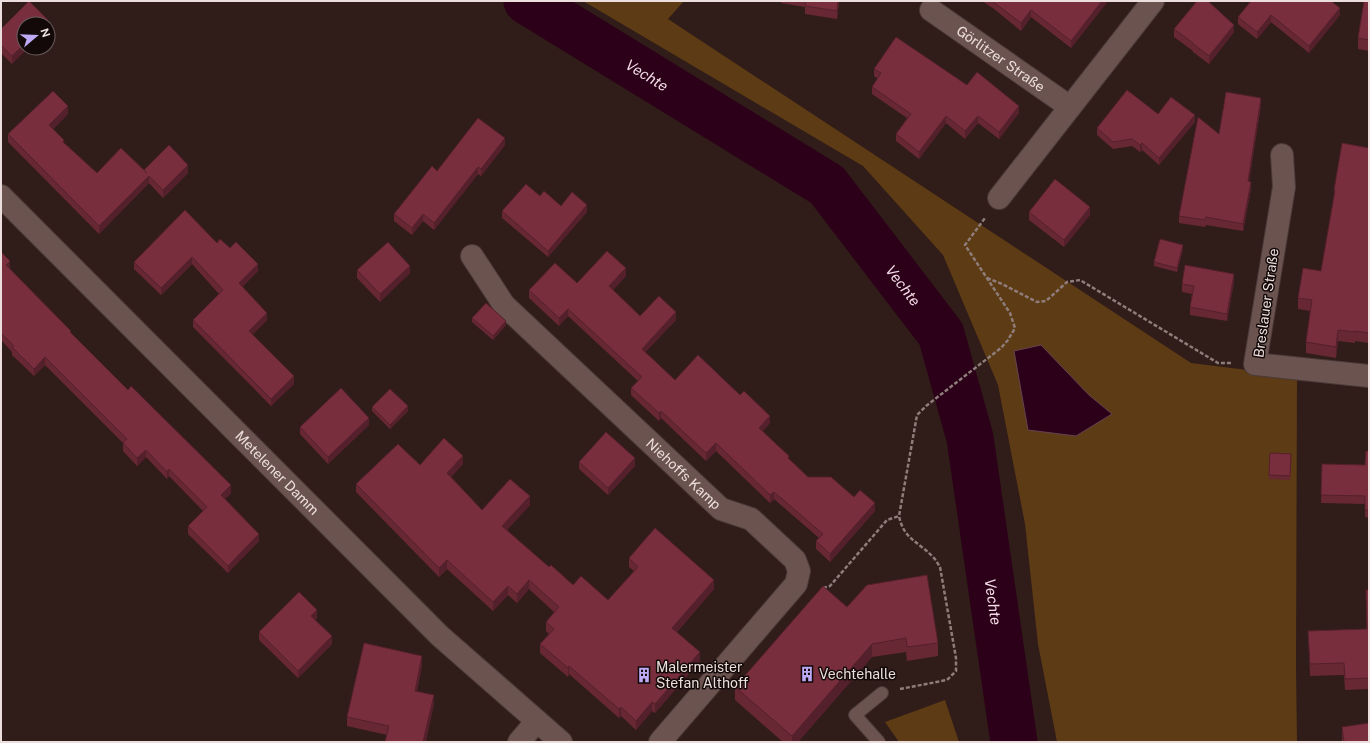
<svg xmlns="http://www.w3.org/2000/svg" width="1370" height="743" font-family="'Public Sans',sans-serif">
<rect width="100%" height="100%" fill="#301c19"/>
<!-- green -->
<path fill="#5d3b14" d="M583,1h101l-16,18 523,344 106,13 -1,292 1,74h-240l-19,-98 -13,-120 -27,-139 -55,-130 -80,-89z
M945,700l14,42h-60l-14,-20z"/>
<!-- water -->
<path fill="#2c0018" stroke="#664353" d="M1041,345l48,50 23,19 -36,22 -48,-6 -14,-79z"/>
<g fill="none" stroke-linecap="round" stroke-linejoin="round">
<!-- river -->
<path stroke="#2c0018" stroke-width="47" id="s1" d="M527,1l300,184 114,149 29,104 44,304"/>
<!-- service casing -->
<g stroke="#4a3a39" stroke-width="14">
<path id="service" d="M879,742l-24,-27 27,-22"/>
</g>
<!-- minor casing -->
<g stroke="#4a3a39" stroke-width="24">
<g id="minor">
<path id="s2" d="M931,10l139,97"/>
<path d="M1282,155l2,32 -29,177 114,12"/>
<path id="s3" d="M1,196l439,440 121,106"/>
<path d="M999,198l154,-197"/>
<path id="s4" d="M472,256l32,49 217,204 30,10 44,41 4,11 -3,13 -136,158"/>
<path d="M519,742l18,-21"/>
</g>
</g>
<!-- path -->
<path stroke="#8e7d7a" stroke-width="2.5" stroke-dasharray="4 2" stroke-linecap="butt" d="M987,278l15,6 35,18 9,-1 21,-19 13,-2 138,83h14
M823,588l7,-2 57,-66 12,-4
M900,689l47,-9 9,-9v-13l-16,-91c-2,-3 -4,-7 -7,-10 -15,-16 -29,-17 -34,-41l18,-101 9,-9 75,-58 7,-8 7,-12 -5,-15 -45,-68 20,-27"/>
<!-- service -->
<use href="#service" stroke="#6b534f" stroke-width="12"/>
<!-- minor -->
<use href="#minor" stroke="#6b534f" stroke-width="22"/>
</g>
<!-- wall -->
<path fill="#672834" d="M781,1h58l-2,18 -32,-5v-7l-24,-4z
M982,1h126l-37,47 -40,-31 -10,14 -27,-22z
M1251,1l89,14 -31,38 -38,-31 -14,17 -19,-15v-7z
M1369,1v50l-11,-2v-11z
M48,24l-36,40 -11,-11v-24z
M1174,29l60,3 -25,32 -16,-12v-1l-19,-14z
M874,69l93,16 52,28 -20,26 -21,-16 -13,16 -19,-16 -27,36 -23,-18v-7l11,-16 -35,-24v-7l6,-8 -4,-3z
M1261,105l-12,76 2,8 -8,42 -37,-6 -1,2 -26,-4v-7l40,-82z
M68,114l-15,15 11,14 33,30 47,-3 44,3 -25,25 -14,-15 -50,51 -91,-92v-8z
M1158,114l37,8 -36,43 -17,-15 -2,2 -8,-6 -19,3 -16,-14v-7z
M505,145l-24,31 -3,-2 -44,56 -11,-9 -11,14 -18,-14v-7l43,-43z
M1369,148v195l-14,-2v2l-17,-2 -2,17 -30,-5v-11l4,-31 -12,-2v-11l23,-27 13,-73v-8z
M540,196l21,10 26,6 -39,45 -46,-39v-7z
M1029,212l61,3 -26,32 -35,-27z
M217,243l13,5 28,23 -16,16 25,33 -15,15 42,49 -23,22 -78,-79v-7l26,-26 -27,-30 -31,31 -27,-26v-7z
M1183,249l-6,23 -23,-6v-4z
M1,252l9,17 61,65 160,159 -6,6 34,42 -31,32 -40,-39v-8l15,-15 -34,-35 -2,3 -21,-22 -9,9 -14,-15v-8l-78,-78 -11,11 -22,-21v-3l-11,-12z
M357,270l53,3 -30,29 -23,-24z
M626,276l-13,14 27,26 36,4 -31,32 30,28 65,15 30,28 -7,8 26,28 19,18 46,20 21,14 -45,51 -14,-13v-8l3,-3 -45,-39 -4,4 -54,-52 -10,10 -45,-43 -2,3 -28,-26v-7l7,-7 -70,-65 -9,10 -30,-28v-8z
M1234,282l-7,39 -37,-6v-8l2,-13 -10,-2v-8z
M472,318l34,7 -13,15 -21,-18z
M372,407l36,4 -18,18 -18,-18z
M369,425l-41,39 -28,-30v-7z
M1369,451v67l-4,-1v-13l-44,-1 1,-39 43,1z
M1270,453l21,1 -1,26 -21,-1z
M579,462l56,4 -27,29 -29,-26z
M463,464l-12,13 31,33 48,-5 -23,25 42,37 24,18 35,15 26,-29 -5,-4v-9l85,31 -37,43 23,29 -45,52 -3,-2 -16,19 -15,-14 -2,2 -50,-44 -1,3 -28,-24v-9l9,-10 -3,-3v-9l8,-10 -25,-23 -12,14 -9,-8 -15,16 -46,-42 -8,8 -83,-85v-8l64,-19z
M1366,590h3v99l-24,1 -1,-15 -34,1 -2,-45 59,-2z
M847,607l91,36v13l-31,5 -1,-9 -34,5 -74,85h-15l-48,-42v-13z
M317,618l-2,2 17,24 -34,34 -39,-38v-8z
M422,666l-5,25 17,14 -47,30 -40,-9v-9z
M1342,727l27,15h-27z"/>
<!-- shaded-wall -->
<path fill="#54202b" d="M838,1h1l-2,18v-8z
M1102,1h6l-37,47v-7z
M1340,8v7l-31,38v-7z
M1031,10v7l-10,14v-8z
M1271,15v7l-14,17v-7z
M48,20v4h-4z
M1234,25v7l-25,32v-8z
M24,44v4h4l-16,16v-8z
M1261,98v7l-13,83v-7z
M68,106v8l-19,19v-8z
M1019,106v7l-20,26v-7z
M1195,115v7l-36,43v-7z
M946,116v7l-27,36v-7z
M978,116v7l-13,16v-8z
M505,138v7l-24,31v-7z
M1142,143v7l-2,2v-7z
M188,165v8l-25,25v-8z
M478,167v7l-44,56v-7z
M149,176v7l-50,51v-8z
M1251,182v7l-8,42v-7z
M587,205v7l-39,45v-6z
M1090,207v8l-26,32v-7z
M423,214v7l-11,14v-7z
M1183,245v4l-6,23v-4z
M192,257v7l-31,31v-7z
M10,261v8l-4,-4z
M258,264v7l-19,19v-7z
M410,266v7l-30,29v-8z
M626,268v8l-17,18v-8z
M1234,274v8l-7,39v-7z
M568,309v7l-9,10v-8z
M676,312v8l-34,36v-7z
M267,313v7l-18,18v-7z
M506,321v4l-13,15v-4z
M1338,330v11l-2,17v-11z
M45,357v8l-11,11v-7z
M294,376v8l-23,22v-7z
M408,406v5l-18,18v-4z
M661,411v7l-2,3v-8z
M770,416v7l-11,12v-7z
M369,418v7l-41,39v-7z
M716,443v8l-10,10v-8z
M146,450v7l-9,9v-8z
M463,456v8l-16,18v-9z
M635,458v8l-27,29v-7z
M169,469v7l-2,3v-7z
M231,485v8l-10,10v-8z
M774,492v7l-4,4v-8z
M530,496v9l-28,30v-9z
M875,503v8l-45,51v-8z
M259,534v7l-31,32v-7z
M447,560v9l-8,8v-9z
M529,580v9l-12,14v-9z
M714,580v9l-42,48v-9z
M508,586v9l-15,16v-9z
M317,610v8l-6,6v-8z
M332,636v8l-34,34v-7z
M872,644v13l-74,85h-6v-6z
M700,652v9l-45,52v-9z
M422,656v10l-7,34v-9z
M569,666v8l-1,3v-9z
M434,695v10l-8,37h-3z
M652,702v9l-16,19v-9z
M621,707v9l-2,2v-9z"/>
<!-- building -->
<path fill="#782e3d" stroke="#54202b" d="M29,1l19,19 -4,4h-20v20l-12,12 -11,-11v-16z
M806,1h32l-1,10 -32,-5z
M992,1h110l-31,40 -40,-31 -10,13z
M1197,1h11l26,24 -25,31 -16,-12v-1l-19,-14z
M1251,1h80l9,7 -31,38 -38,-31 -14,17 -19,-15z
M1364,1h5v39l-11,-2z
M896,37l71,48 10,-13 42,34 -20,26 -21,-16 -13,15 -19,-15 -27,36 -23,-18 15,-20 -39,-27 9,-14 -7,-4z
M1127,90l31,24 13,-17 24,18 -36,43 -17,-15 -2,2 -8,-6 -19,3 -16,-14z
M53,91l15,15 -19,19 15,15 -1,2 34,31 24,-25 26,25 -3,-3 25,-25 19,20 -25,25 -14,-14 -50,50 -91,-92z
M1226,92l35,6 -13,83 3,1 -8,42 -37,-7 -1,3 -26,-4 19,-99 21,17z
M478,118l27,20 -24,31 -3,-2 -44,56 -11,-9 -11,14 -18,-14 38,-48 5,5z
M1342,143l27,5v185l-14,-2v1l-17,-2 -2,17 -30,-5 6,-42 -14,-2 5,-30 18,3 14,-81h-1z
M1055,179l35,28 -26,33 -35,-28z
M526,184l14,12 4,-5 17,15 11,-14 15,13 -39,46 -46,-40z
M185,210l32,33 3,-4 10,9 6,-6 22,22 -19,19 28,30 -18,18 45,45 -23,23 -78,-79 30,-30 -31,-33 -31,31 -27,-26z
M1160,239l23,6 -6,23 -23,-6z
M388,242l22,24 -30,28 -23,-24z
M607,251l19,17 -17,18 31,30 19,-20 17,16 -34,37 33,31 23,-25 42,40 4,-4 26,25 -11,12 30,28 -1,2 20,19h23l23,20 6,-7 15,13 -45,51 -14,-13 7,-7 -49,-42 -4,3 -54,-52 -10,10 -45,-42 -2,2 -28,-25 11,-11 -74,-68 -9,9 -30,-28 26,-27 22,20z
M1,252l9,9 -4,4 65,66 -1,1 58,58 3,-4 100,99 -10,10 38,39 -31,32 -40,-40 19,-19 -38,-38 -2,3 -21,-22 -9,8 -14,-15 4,-4 -82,-82 -11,12 -22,-22 2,-1 -13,-13z
M1185,265l49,9 -7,40 -37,-7 4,-21 -12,-2z
M486,303l20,18 -13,15 -21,-18z
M341,388l28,30 -41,39 -28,-30z
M390,389l18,17 -18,19 -18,-18z
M606,432l29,26 -27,30 -29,-26z
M444,438l19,18 -16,17 35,37 28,-31 20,17 -28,30 47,41 2,-2 22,20 8,-9 27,24 30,-33 -9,-9 26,-30 59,52 -42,48 28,24 -45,52 -3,-2 -16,19 -15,-14 -2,2 -50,-43 -1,2 -28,-24 14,-15 -8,-7 13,-15 -30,-27 -12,14 -9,-8 -15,16 -46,-42 -8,8 -83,-84 42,-40 22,21z
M1366,451h3v59h-4v-14l-44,-1 1,-31 43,1z
M1270,453l21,1 -1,22 -21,-1z
M927,575l11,68 -31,4 -1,-9 -34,6 -80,92 -57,-49 88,-101 24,21 20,-22z
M1366,590h3v88l-24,1 -1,-16 -34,1 -2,-33 59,-2z
M299,592l18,18 -6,6 21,20 -34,35 -39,-39z
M364,643l58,13 -7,35 19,4 -11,47h-38l4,-16 -42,-9z
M1369,723v19h-25l-2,-15z"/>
<!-- icons -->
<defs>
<g id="building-bare" transform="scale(1.2)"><path d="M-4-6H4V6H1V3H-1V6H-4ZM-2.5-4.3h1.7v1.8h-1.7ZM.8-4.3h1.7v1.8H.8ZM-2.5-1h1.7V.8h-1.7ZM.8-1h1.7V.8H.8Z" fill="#bea9f5" stroke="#120908" stroke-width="2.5" paint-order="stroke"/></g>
</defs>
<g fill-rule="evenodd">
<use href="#building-bare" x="807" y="674"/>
<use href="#building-bare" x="644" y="675"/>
</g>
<g text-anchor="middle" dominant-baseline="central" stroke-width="3" stroke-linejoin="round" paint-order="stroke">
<!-- street labels -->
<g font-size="14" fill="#ecdedc" stroke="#120908">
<text stroke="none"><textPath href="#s2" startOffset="85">Görlitzer Straße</textPath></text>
<text transform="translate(1266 303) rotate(-82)">Breslauer Straße</text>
<text stroke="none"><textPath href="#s3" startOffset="391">Metelener Damm</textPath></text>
<text stroke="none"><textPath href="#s4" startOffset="305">Niehoffs Kamp</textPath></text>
</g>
<!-- poi labels -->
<g font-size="14" fill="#ecdedc" stroke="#120908" text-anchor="start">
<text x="656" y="667">Malermeister<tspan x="656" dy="16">Stefan Althoff</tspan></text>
<text x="819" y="674">Vechtehalle</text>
</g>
<!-- water labels -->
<g font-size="15" font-style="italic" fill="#f2dce5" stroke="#120908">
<text stroke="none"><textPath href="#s1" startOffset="141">Vechte</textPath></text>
<text stroke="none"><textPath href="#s1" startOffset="478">Vechte</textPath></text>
<text stroke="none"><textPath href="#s1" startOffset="813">Vechte</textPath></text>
</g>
</g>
<!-- border -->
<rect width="1370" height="743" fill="none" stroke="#ecdedc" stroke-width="4"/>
<!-- north arrow -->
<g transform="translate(36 36) rotate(71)"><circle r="19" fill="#120908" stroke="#695e5d"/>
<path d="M0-3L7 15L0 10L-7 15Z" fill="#bea9f5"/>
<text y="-6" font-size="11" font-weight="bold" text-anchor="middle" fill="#ecdedc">N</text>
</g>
</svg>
